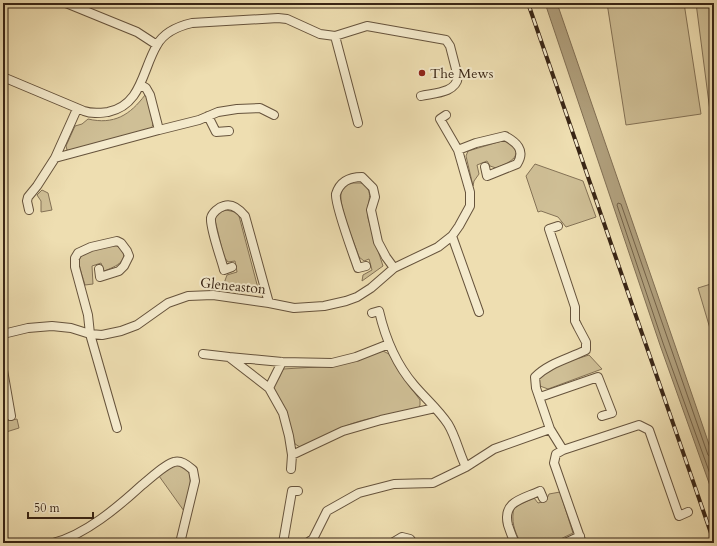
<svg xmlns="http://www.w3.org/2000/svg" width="717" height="546" font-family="Cardo,serif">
<rect width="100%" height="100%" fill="#eedeb1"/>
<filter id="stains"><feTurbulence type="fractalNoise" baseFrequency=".005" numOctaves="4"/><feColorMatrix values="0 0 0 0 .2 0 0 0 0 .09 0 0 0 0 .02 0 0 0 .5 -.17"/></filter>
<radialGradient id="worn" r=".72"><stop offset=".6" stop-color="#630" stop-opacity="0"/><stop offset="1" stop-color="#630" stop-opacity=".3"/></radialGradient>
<!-- green -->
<path fill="#cfbf96" stroke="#847256" d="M607,3h77l17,111 -75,11z
M696,3h18v115l-3,1z
M147,94l6,30 -1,3 -3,3 -78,21 -4,-1 -1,-4 9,-20 7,-2 6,-5c26,6 42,-4 57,-24z
M502,141h5c19,14 4,21 -11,27l-6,-2 -3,-5 -10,4 2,9 -5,7 -1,5 -7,-30 2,-5z
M535,164l48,17 13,36 -30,10 -8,-10 -17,-6 -3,1 -12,-36z
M349,183h14c13,12 2,20 5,35 4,16 10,32 15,48l-21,15 1,-6 9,-5 -3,-11 -5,2 -5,-4c-5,-15 -20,-49 -18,-64 1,-4 5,-7 8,-10z
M42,190l6,3 4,17 -11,2v-11l-4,-6z
M226,210l9,2 4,4 20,76 -36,-6 4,-11 10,-3 -2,-11 -7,1 -4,-5 -9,-37 2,-7z
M111,246h6c17,13 -2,21 -13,25l-3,-8 -9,3 1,18 -8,1c-2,-7 -5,-15 -6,-22 -1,-13 23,-15 32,-17z
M714,283v59l-16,-54z
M383,351l6,3 11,19 20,27v5l-2,5c-25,4 -51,7 -75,17 -13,5 -26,13 -39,19l-4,1 -5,-3 -9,-31 -13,-23v-5l6,-7 4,-9 50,-3 20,-5z
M589,355l13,14 -54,20 -8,-3 -2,-9 19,-12z
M3,401l3,20 11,-2 2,9 -16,5z
M178,465c3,1 7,2 9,5 8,8 -1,31 -3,41l-25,-35 11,-9z
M560,492l13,41 -21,10h-31c-7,-12 -10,-22 -7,-36l20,-9 4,5 8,-2 3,-7z"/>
<!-- water -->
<path fill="#b09f7c" stroke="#806e53" d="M545,3h12l142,412 15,44v38l-54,-152z"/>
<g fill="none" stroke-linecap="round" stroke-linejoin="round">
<!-- shore -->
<path stroke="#746248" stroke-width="1" d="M714,458l-3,-1 -3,-2 -87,-251 -3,-1 -1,2 46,138 51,142"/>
<!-- street casing -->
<g stroke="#66533c" stroke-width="10">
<path id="street" d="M66,3l71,29 20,13
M3,77l81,34c8,3 15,2 24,1 34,-7 34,-42 49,-67 7,-13 22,-19 35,-22l86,-5 9,1 33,15 15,2
M208,116l8,16 13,-1
M358,123l-23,-87 32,-10 79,14 4,6 8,31c-2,16 -24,16 -37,19
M159,130l40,-10 19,-8 19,-3 23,-1 14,7
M458,150l18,-7 29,-7c11,6 21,14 12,28l-30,12 -2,-9
M55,158l104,-28 -9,-35 -4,-7 -5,-3
M29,210l-2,-9 1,-4 9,-11 18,-28 22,-49
M452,236l27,76
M366,266l-8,2c-4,-12 -24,-65 -22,-74 4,-13 14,-17 26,-17l11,11 2,9 -4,13 7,32 8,15 8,11
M232,267l-8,3c-3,-12 -14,-41 -13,-52 1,-5 8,-11 13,-12 9,-3 16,4 21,10l24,87
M99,269l1,8 19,-6 5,-5 5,-10 -2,-5 -6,-8 -4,-2 -26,6 -13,6 -3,5v9l13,48 2,19 27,94
M372,313l7,-2c6,26 17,53 35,74 11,13 25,25 34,39 8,13 11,29 18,43
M3,334l25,-6 24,-2 19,2 19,6 12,1 19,-4 16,-6 31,-22 20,-7 25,-1 56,8 25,5 30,-2 22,-5 11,-4 14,-9 23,-20 44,-21 14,-11 7,-10 11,-20v-14l-12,-42 -18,-31 6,-4
M389,344l-33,13 -24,6 -50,-1 -53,-5 40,31 14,25 6,23 3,19 51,-24 38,-11 54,-12
M203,354l26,3
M3,370l8,46
M269,388l13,-26
M540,397l58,-20 14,36 -10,3
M550,429l-14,-41 -1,-11c14,-14 33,-18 51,-27v-8l-8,-15 -3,-6v-14l-26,-78 9,-3
M291,469l1,-14
M53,543c32,-8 65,-36 89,-58 8,-6 23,-21 32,-23 8,-2 14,4 19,8l2,11 -15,62
M283,543l9,-52h6
M307,543l6,-4 14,-28 32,-18 35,-9 39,-1 33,-16 28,-18 56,-20 13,21
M392,543l10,-6 8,2 3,4
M515,543c-3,-6 -5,-12 -7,-18 -6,-24 15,-26 32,-34l3,7
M565,543l15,-7
M582,543l-28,-80 2,-9 7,-4 76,-25 10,5 30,86 9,-4"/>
</g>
<!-- street -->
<use href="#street" stroke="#f4eacc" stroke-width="8"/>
<!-- rail casing -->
<g stroke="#392515" stroke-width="4">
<path id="rail" d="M528,3l186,539"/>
</g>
<!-- rail -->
<use href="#rail" stroke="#f4eacc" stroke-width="2.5" stroke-dasharray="8" stroke-linecap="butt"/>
</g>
<!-- markers -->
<circle fill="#8f2418" stroke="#f4eacc" stroke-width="1.5" cx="422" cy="73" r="4"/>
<g text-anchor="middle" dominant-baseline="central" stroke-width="4" stroke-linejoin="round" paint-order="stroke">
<!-- poi labels -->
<g font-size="14" fill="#392515" stroke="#f4eacc" text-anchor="start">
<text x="430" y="73">The Mews</text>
</g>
<!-- street labels -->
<g font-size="14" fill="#392515" stroke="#f4eacc">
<text transform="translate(233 286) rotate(6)">Gleneaston</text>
</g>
</g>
<!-- margin -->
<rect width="717" height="546" fill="none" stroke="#eedeb1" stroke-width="16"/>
<rect x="4" y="4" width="709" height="538" fill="none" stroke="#392515" stroke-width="2"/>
<rect x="8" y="8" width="701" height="530" fill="none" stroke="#392515"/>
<!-- scale -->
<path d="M28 512v6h65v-6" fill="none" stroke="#392515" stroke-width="2"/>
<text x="34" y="512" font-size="12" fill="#392515" stroke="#f4eacc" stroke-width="3" paint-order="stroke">50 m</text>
<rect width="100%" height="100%" filter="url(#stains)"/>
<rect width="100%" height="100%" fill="url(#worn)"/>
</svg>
